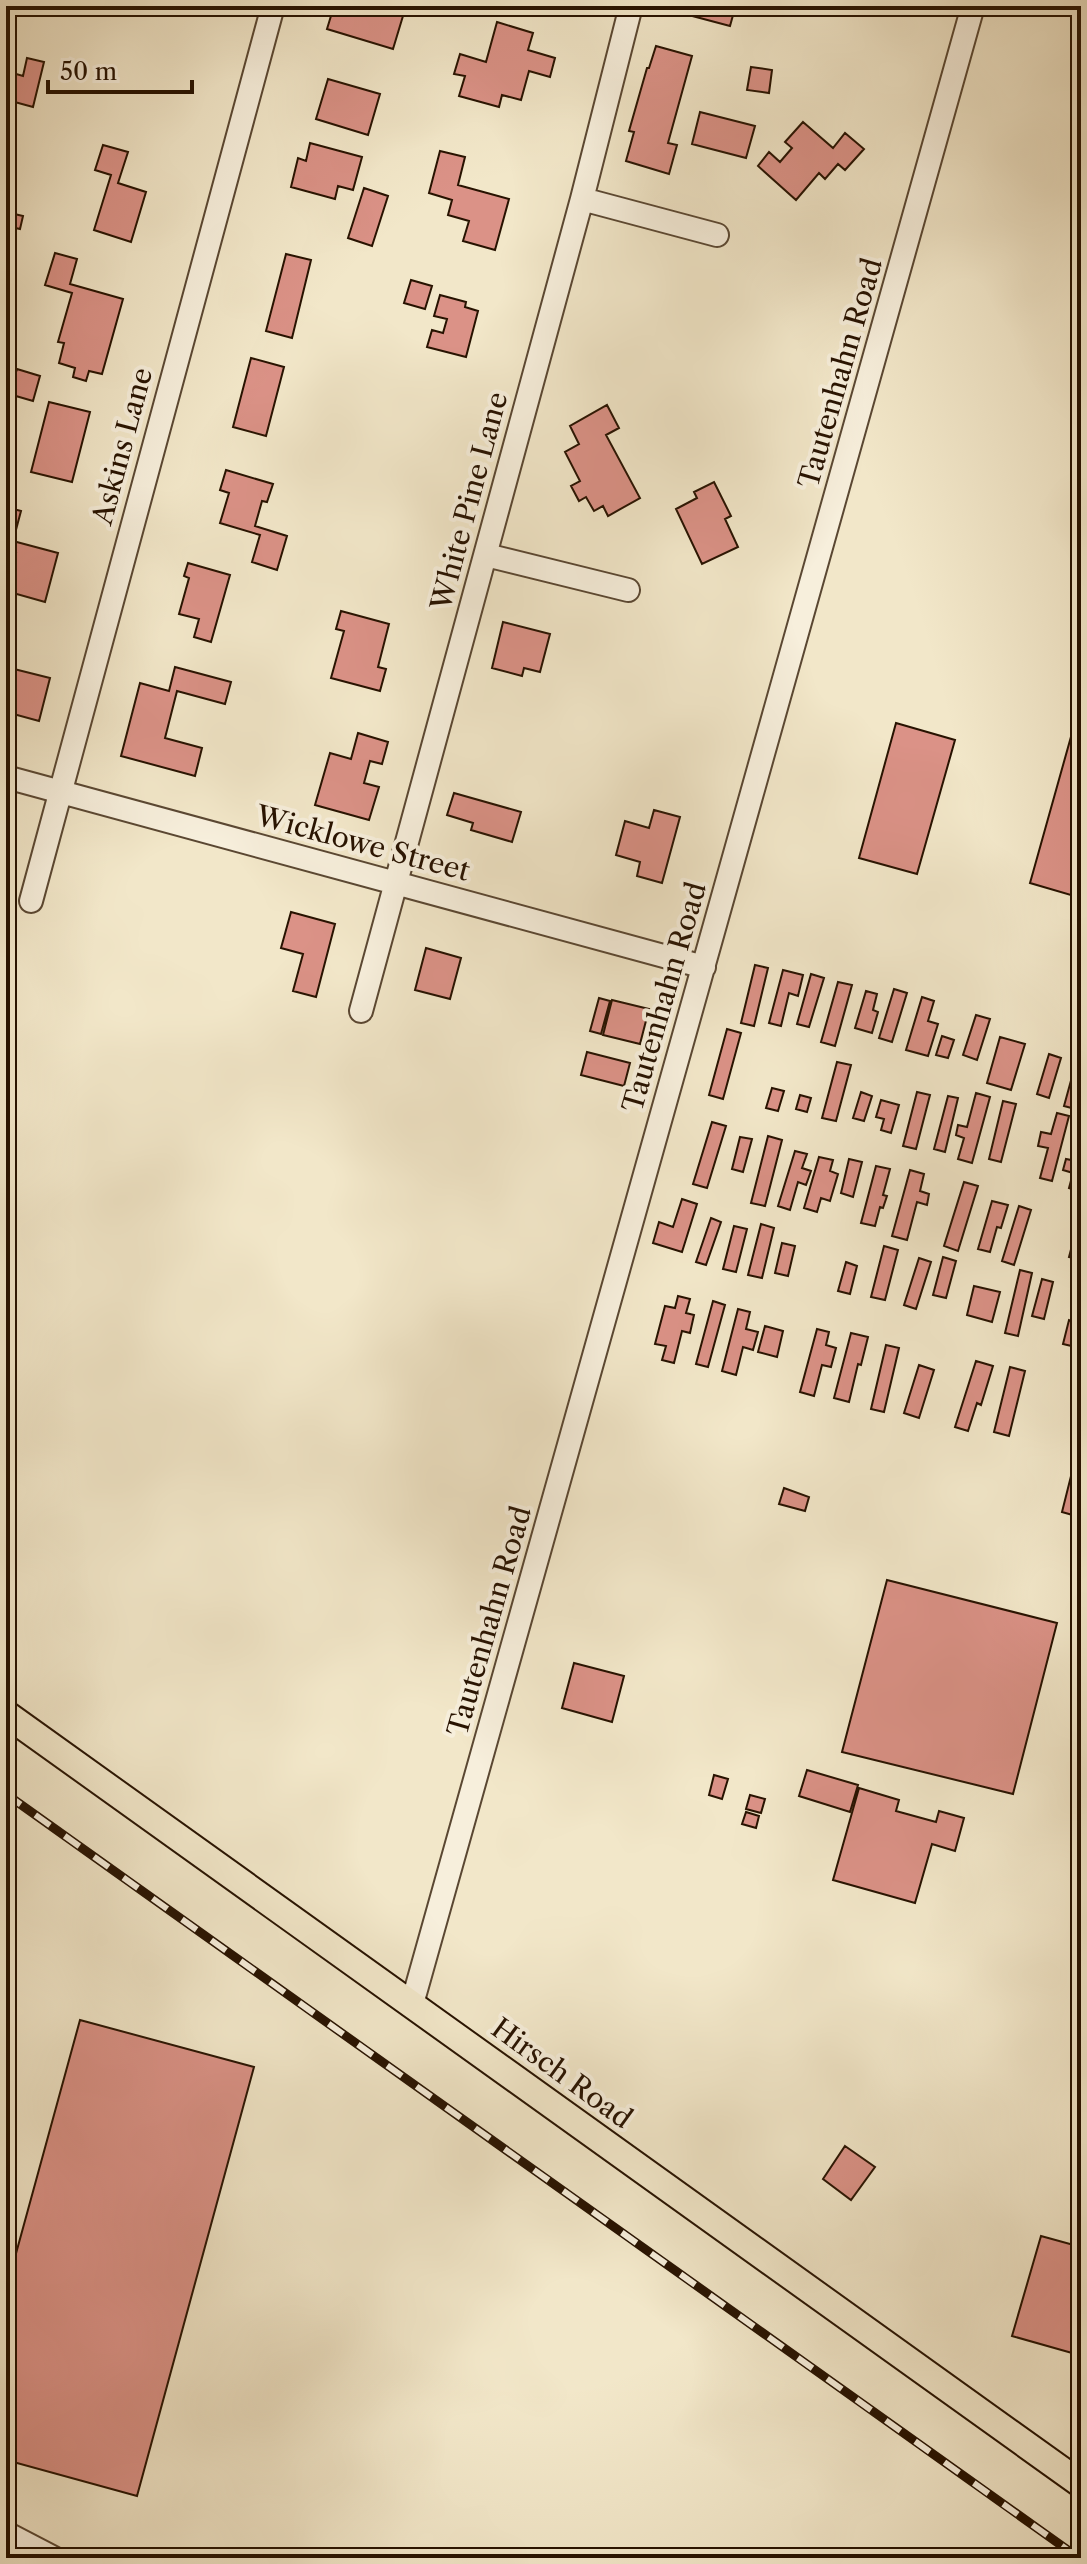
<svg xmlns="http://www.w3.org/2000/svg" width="1087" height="2564" font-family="'Libre Caslon Text',serif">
<rect width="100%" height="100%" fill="#f2e7c9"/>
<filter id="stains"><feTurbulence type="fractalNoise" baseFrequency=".0025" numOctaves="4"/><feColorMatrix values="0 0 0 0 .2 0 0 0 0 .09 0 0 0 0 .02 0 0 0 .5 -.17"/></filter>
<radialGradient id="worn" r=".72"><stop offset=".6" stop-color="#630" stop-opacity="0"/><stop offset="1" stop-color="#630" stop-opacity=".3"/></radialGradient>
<!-- building -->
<path fill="#db9287" stroke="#271200" stroke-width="2" d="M183,6h30l-1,7z
M334,6h72l-13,43 -66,-20z
M683,6h80l-3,9 -25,-7 -5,18 -49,-13z
M497,22l36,11 -5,17 27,8 -5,19 -21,-6 -8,29 -19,-5 -3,12 -40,-11 6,-20 -11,-2 6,-20 26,8z
M656,46l36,10 -24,87 9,2 -8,29 -43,-13 8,-29 -5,-1 18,-63h2z
M27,58l17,4 -11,45 -22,-6 -5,21v-51l17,5z
M751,67l21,3 -3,23 -22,-3z
M328,79l52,15 -12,41 -52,-16z
M700,112l55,14 -9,32 -54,-14z
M803,122l30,26 12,-15 19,16 -19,21 -7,-6 -13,15 -6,-6 -23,27 -38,-34 11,-14 11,10 12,-14 -7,-6z
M310,143l52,14 -9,33 -15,-4 -3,13 -44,-12 7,-29 8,3z
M103,145l25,7 -10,31 28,9 -15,50 -37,-12 17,-55 -16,-5z
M440,151l25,6 -7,28 51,14 -14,51 -32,-9 6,-20 -21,-6 4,-15 -23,-7z
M364,188l24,8 -16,50 -24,-8z
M6,212l17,4 -3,13 -14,-3z
M55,253l22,6 -7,25 53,15 -21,75 -13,-3 -3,10 -13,-4 2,-9 -16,-5 5,-20 -6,-1 14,-49 -27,-8z
M286,254l25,6 -19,78 -26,-7z
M411,280l21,6 -7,23 -21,-6z
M440,295l26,7 -1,5 13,4 -12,46 -39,-10 5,-17 11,3 4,-14 -13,-3z
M251,358l33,9 -18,69 -33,-9z
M17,369l23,7 -7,25 -24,-7z
M49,402l41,10 -18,70 -41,-10z
M607,405l12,23 -13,7 34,63 -32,18 -5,-10 -9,5 -8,-14 -7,4 -8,-15 9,-5 -15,-29 14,-8 -9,-18z
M226,470l47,14 -6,18 -5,-1 -7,25 32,10 -10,34 -25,-8 8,-27 -40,-12 9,-30 -9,-3z
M714,482l17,34 -6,3 13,28 -36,17 -26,-55 21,-11 -3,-6z
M6,507l15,4 -8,30 45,12 -13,49 -39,-11v-19l4,2 6,-21 -9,-3 5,-17 -6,-2z
M188,563l42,12 -19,67 -17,-5 5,-18 -20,-5 10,-36 -5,-2z
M341,611l48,13 -11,43 8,2 -6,22 -49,-13 13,-47 -8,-2z
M503,622l47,12 -10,38 -16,-4 -2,8 -30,-8z
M6,667l44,11 -11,43 -33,-9z
M175,667l56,15 -6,22 -48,-13 -12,47 37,10 -7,28 -74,-20 19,-73 29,8z
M1081,701v197l-51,-15z
M896,723l59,17 -38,134 -58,-16z
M358,733l30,9 -6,22 -12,-3 -6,22 15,4 -10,33 -54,-15 15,-52 21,6z
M454,793l67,19 -9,30 -41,-12 2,-7 -26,-8z
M654,810l26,7 -18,66 -25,-7 3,-14 -24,-7 9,-34 24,7z
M291,912l44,12 -19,73 -23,-6 10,-37 -22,-6z
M426,948l35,10 -11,41 -35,-9z
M755,965l13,3 -14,58 -13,-3z
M783,970l20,5 -5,21 -9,-3 -8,33 -12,-3z
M811,974l13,4 -15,49 -12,-3z
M838,982l14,3 -17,61 -14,-4z
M894,989l13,4 -15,49 -13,-4z
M866,991l11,3 -4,16 5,2 -6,21 -17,-5z
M922,997l12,4 -6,20 10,3 -10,32 -22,-6z
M599,998l11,3 -9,33 -11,-3z
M612,1000l37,9 -9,35 -37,-9z
M976,1015l14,4 -13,41 -14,-5z
M727,1029l14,4 -18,66 -14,-4z
M942,1036l12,4 -6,18 -12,-3z
M1000,1037l25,7 -14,46 -24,-7z
M1081,1044v58l-2,8 -15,-4z
M587,1052l43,11 -6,23 -43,-11z
M1049,1054l12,4 -12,40 -12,-4z
M837,1062l14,3 -15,56 -14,-3z
M772,1088l12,3 -6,20 -12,-3z
M861,1092l11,4 -8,25 -11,-3z
M917,1092l13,3 -14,54 -13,-3z
M976,1093l14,4 -18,66 -14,-4 6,-21 -8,-3 2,-10 9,2z
M800,1095l11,3 -4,14 -11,-3z
M948,1096l10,2 -13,54 -11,-3z
M881,1100l18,5 -8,28 -10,-3 3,-11 -8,-2z
M1003,1101l13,3 -15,58 -12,-3z
M1057,1113l12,3 -17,65 -12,-3 8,-30 -10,-2 3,-14 10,2z
M712,1122l14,4 -19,62 -14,-4z
M768,1136l14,4 -17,66 -14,-3z
M740,1137l12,2 -9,33 -11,-3z
M1081,1143v49l-12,-4 4,-15 -10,-3 3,-11 10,2z
M795,1151l12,3 -5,14 9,3 -5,14 -8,-3 -8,28 -12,-4z
M819,1157l14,3 -3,11 8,3 -8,27 -9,-3 -4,14 -13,-4z
M849,1159l13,3 -9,35 -12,-4z
M876,1166l14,3 -7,26 4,1 -4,12 -3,-1 -5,19 -14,-3z
M910,1170l14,4 -4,17 9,3 -2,11 -10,-3 -10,38 -15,-4z
M964,1182l14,4 -20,65 -14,-5z
M682,1199l15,5 -15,48 -29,-9 6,-21 14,5z
M992,1201l16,4 -7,23 -4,-1 -7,25 -12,-3z
M1019,1206l12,4 -17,55 -12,-4z
M711,1218l10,4 -15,43 -10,-3z
M1079,1219h2v41l-12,-3z
M761,1224l13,4 -12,50 -14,-3z
M734,1226l13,3 -11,43 -13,-3z
M782,1243l13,3 -7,30 -13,-3z
M884,1246l14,4 -13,50 -14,-3z
M943,1257l13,4 -10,37 -13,-3z
M919,1258l12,4 -15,47 -12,-4z
M846,1262l11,4 -7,28 -12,-3z
M1020,1270l12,3 -14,63 -13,-3z
M1042,1279l11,3 -9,37 -12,-3z
M974,1286l26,6 -8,30 -25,-7z
M1081,1295v51l-1,2 -17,-4 6,-24 5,2z
M678,1296l12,3 -4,14 8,2 -4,18 -8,-2 -8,32 -12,-3 4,-14 -11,-2 10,-38 10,2z
M713,1301l12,4 -17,62 -12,-3z
M738,1309l12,3 -4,17 12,3 -5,18 -10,-3 -7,28 -14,-4z
M765,1326l18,5 -6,26 -19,-5z
M817,1329l12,3 -3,13 10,3 -5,19 -9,-2 -8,31 -14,-4z
M851,1333l17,4 -7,28 -3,-1 -9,38 -15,-4z
M886,1345l13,3 -15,64 -13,-3z
M976,1361l17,5 -12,39 -4,-2 -9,28 -13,-4z
M919,1365l15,5 -15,48 -15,-5z
M1010,1367l15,4 -16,65 -15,-4z
M1074,1464l7,1v30l-5,21 -14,-4z
M784,1488l25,9 -4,14 -26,-7z
M887,1580l170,43 -44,171 -171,-42z
M574,1663l50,13 -12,46 -50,-14z
M807,1770l51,15 -8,27 -51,-16z
M714,1775l14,4 -6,20 -13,-4z
M859,1788l40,12 -3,11 40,11 3,-11 25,7 -9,33 -23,-7 -17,59 -82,-23z
M750,1795l15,4 -4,14 -15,-4z
M746,1812l13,4 -3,12 -14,-4z
M80,2020l174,47 -117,429 -131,-36v-170z
M845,2146l30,21 -24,33 -28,-21z
M1041,2236l40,11v74l-9,32 -60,-17z"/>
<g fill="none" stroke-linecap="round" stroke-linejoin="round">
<!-- minor casing -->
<g stroke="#5a4732" stroke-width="26">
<path id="minor" d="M582,199l135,36
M486,555l142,35
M6,777l698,190
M31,901l242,-895
M361,1011l221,-812 49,-193
M412,2004l561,-1998
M6,2533l48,25"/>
</g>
<!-- major casing -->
<g stroke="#271200" stroke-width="30">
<path id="major" d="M6,1714l1075,770"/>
</g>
<!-- minor -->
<use href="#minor" stroke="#f7efdc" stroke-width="22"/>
<!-- major -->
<use href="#major" stroke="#f2e7c9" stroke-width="26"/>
<!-- rail casing -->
<g stroke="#271200" stroke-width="9">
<path id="rail" d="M6,1794l1073,764"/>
</g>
<!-- rail -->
<use href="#rail" stroke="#f7efdc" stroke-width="6" stroke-dasharray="18" stroke-linecap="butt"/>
</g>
<g text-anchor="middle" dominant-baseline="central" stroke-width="8" stroke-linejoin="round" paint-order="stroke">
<!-- street labels -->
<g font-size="28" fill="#271200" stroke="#f7efdc">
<text transform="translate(840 373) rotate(-74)">Tautenhahn Road</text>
<text transform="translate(122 446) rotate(-75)">Askins Lane</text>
<text transform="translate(469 501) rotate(-75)">White Pine Lane</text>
<text transform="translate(363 843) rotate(15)">Wicklowe Street</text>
<text transform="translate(664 997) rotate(-74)">Tautenhahn Road</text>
<text transform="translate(489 1621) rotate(-74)">Tautenhahn Road</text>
<text transform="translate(562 2073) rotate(36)">Hirsch Road</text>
</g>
</g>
<!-- margin -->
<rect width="1087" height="2564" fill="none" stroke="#f2e7c9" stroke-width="32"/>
<rect x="8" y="8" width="1071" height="2548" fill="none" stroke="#271200" stroke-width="4"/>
<rect x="16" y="16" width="1055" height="2532" fill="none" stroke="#271200" stroke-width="2"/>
<!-- scale -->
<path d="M48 80v12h144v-12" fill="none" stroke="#271200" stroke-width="4"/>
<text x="60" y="80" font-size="24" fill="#271200" stroke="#f7efdc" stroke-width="6" paint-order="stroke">50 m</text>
<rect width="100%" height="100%" filter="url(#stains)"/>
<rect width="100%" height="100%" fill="url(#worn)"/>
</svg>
